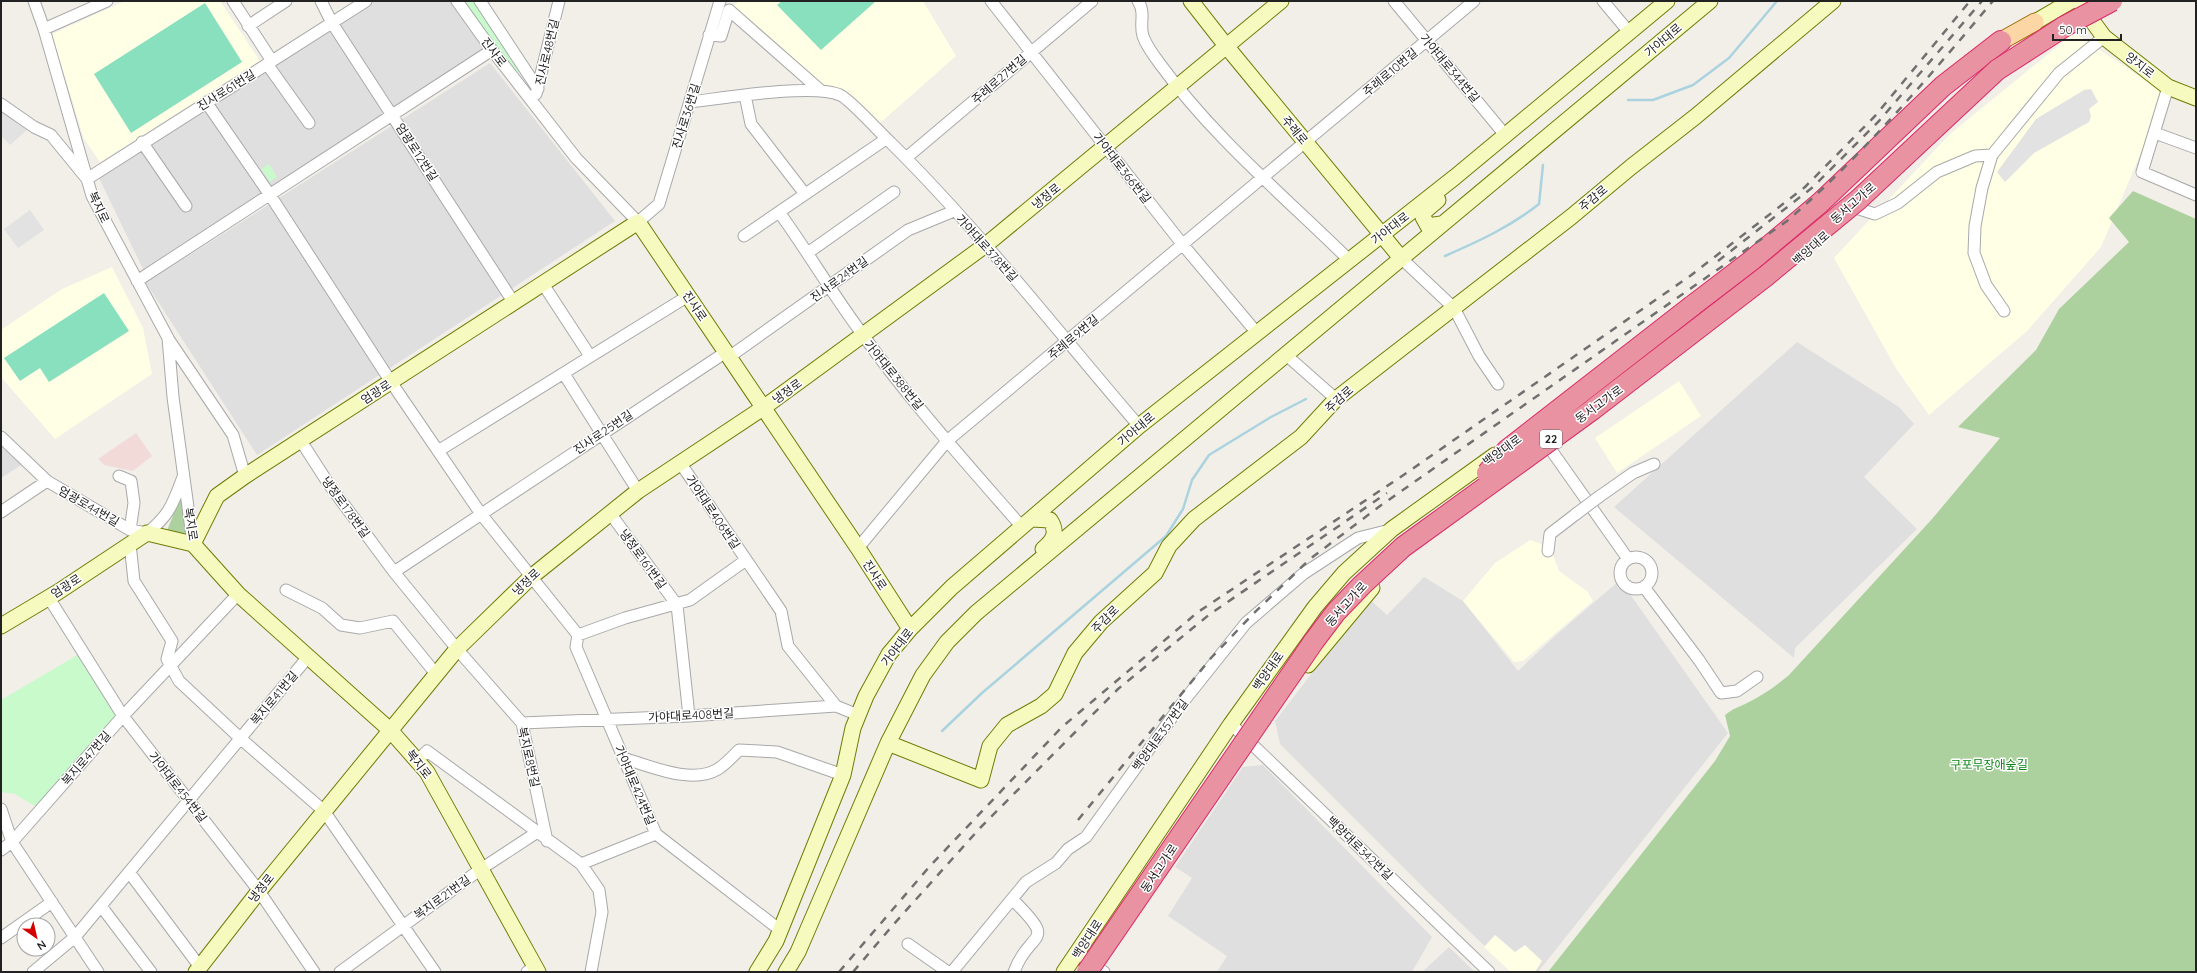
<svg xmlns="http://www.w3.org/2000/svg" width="2197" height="973" font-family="Quicksand,'Noto Sans KR',sans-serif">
<rect width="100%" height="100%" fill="#f2efe9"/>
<!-- residential -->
<path fill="#e0dfdf" d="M374,1h76l34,47 -341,221 -45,-93z
M490,63l125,158 -358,234 -111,-172z
M1797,342l102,65 15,17 -50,53 53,52 -122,119 -1,10 -180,-151z
M1,443l22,21 -22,14z
M1424,577l39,24 55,70 37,-35 65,-56 108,153 -190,239h-26l-83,-79 -149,-149 -5,-23 94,-122 18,16z
M1263,765l169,172 -20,35h-195l10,-16 -59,-40 24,-38 -17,-11 68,-100z
M1449,947l26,25h-53z"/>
<!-- commercial -->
<path fill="#f2dad9" d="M136,433l16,23 -19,15 -29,-6 -6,-6z"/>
<!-- education -->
<path fill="#ffffe5" d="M125,1h95l40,60 -160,101 -16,-23 -32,-105z
M739,1h184l33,55 -76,67 -36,-32 -24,-1 -91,-80z
M2074,33l88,58 -8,31 -53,125 -74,84 -98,84 -32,-45 -63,-112 116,-124z
M112,267l31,61 9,46 -97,65 -54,-62v-47l61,-41z
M1679,381l22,35 -84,57 -22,-35z
M1530,540l20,7 9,24 29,21 5,9 -70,60 -9,1 -51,-61 32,-38z
M1495,935l20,17 10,-7 17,16 -7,11h-24l-27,-25z"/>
<!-- forest -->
<path fill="#add19e" d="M2133,191l63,28v753h-648l167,-211 15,-25 -5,-21c7,-6 14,-8 22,-12 15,-7 29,-17 42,-28l143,-156 68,-81 -42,-11 78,-77 23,-41 70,-67 -20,-24z
M184,488l2,45h-20z"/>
<!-- park -->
<path fill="#c8facc" d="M464,1h13l44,70 -5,2z
M269,164l8,13 -7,5 -9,-13z
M79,654l38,63 -79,91 -23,-14 -14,-2v-92z"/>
<!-- pitch -->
<path fill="#88e0be" d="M782,1h94l-55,49 -44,-45z
M205,3l37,59 -111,71 -37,-59z
M104,293l25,38 -80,51 -9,-14 -20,13 -16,-23z"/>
<!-- parking -->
<path fill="#e2e2e2" d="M2091,89l7,13 -9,7 2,7 -2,6 -55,31 -29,29 -8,-10 39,-53 48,-29z
M1,108l26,22 -17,15 -9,-9z
M30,210l14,20 -26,18 -14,-19z"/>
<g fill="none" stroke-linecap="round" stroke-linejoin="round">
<!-- stream -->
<path stroke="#aad3df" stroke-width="2.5" d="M1628,100h25l40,-15 36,-27 48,-57
M1445,256c34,-15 65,-29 94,-52l4,-39
M942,731l40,-38 184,-157 17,-27 9,-29 17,-25 62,-38 35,-18"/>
<!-- street casing -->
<g stroke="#a9a9a9" stroke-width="13">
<path id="street" d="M34,1l10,28 48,167 76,142 5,59 20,147
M233,1l39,60
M321,1l11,22 182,280
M457,1l35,49 84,108 62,64 21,-18 61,-203
M480,1l58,88
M991,1l192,244 74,88
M1138,1c8,12 1,23 5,35 3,9 11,20 17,28 54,74 124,132 189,196
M1394,1l112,135
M1603,1l26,31
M248,26l38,-25
M44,29l63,-28
M709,35l12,1 8,-26 91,80
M267,64l42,59
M2168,87l-26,85 54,23
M536,94l23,-93
M745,95l6,29 54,70
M206,102l64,93 121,187 90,132 97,121 -2,12 80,187 124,96
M691,102c32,-4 123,-19 149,-7 10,4 41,39 51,48 89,88 166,188 248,283
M1,104l33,23 17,8 36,44 279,-178
M2155,133l41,15
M142,142l44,64
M906,158l186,-157
M1856,208l19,6 23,-11 39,-31 38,-16 17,-1
M779,212c29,40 54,83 84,123 48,67 105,130 159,192
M744,236l142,-97
M809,252l85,-60
M1401,258l53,50 25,48 19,28
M137,281l355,-231
M543,284l47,72
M2004,311l-18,-26 -12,-32 1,-27 7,-38 10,-33 67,-82 45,-36
M169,340l64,95 12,41
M1285,354l51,45
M729,357l179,-127 46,-19
M564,374l74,117
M1,437l46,44 83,49 17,3c23,-18 26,-30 36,-56
M1544,440l84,119
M301,441l27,42 66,89 63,77 65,74 25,118
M438,451l250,-155
M681,464l100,147 7,35 48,60
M119,476l12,5 3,22 -4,27
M1600,496l33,-23 21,-9
M1,512l46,-31
M610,513l67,92 12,111
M130,544l4,37 38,60 -5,18 12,22 61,57 84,73 111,161
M858,548l89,-107 527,-440
M1548,551l2,-17 26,-20
M1620 573a16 16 0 1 1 32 0a16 16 0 1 1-32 0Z
M394,572l332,-220
M1644,587l55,73 22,33 16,-2 20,-14
M286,590l36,18 19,17 19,3 33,-7 43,53
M49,598l74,118 136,175 55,81
M578,635l47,-17 65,-18 56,-40
M522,723l167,-7 147,-10 22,9
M1231,724l258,248
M623,758c27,8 69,27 95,11 8,-5 15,-13 21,-19l38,2 66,23
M418,760l9,-9 154,113 18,26 3,22 -11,60
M1,809l11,33 86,130
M1,850l11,-8 111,-126 115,-122
M581,864l75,-30
M129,872l71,95
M1012,899c48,47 17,30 2,73
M101,906l50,66
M1,938l51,-36
M908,944l40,28
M1078,953l26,19
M33,972l42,-35 233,-280
M340,972l141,-103 55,-36
M527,972l8,-6
M952,972l74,-90 30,-19 12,-14 18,-12 97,-135 63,-79 57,-49 55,-36 32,-8"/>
</g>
<!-- secondary casing -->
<g stroke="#707d05" stroke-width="17">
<path id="secondary" d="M1191,1l36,46 174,211
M2082,7l22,30 64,50 28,11
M2025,28l46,-27
M1438,200l-13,11 -2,6 5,9 13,-2
M1032,519l18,1c8,12 4,20 -7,29
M193,544l24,-48 28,-20 393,-254 220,326 52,81
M193,544l45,50 152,136 37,42 111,200
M1,626l57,-34 89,-59 46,11
M1308,665l64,-77
M888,743l93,37 9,-34 17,-21 34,-19 14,-12 20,-41 26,-31 54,-49 14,-27 25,-27 107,-82 35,-38 235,-182 60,-50 64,-50 138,-116
M196,972l63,-81 198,-242 74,-72 107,-86 125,-83 224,-164 294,-243
M757,972l19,-31 67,-166 10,-47 13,-32 23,-42 21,-25 42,-42 187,-161 316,-249 212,-176
M786,972l12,-20 90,-209 35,-68 24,-33 29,-29 734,-612
M1064,972l167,-248 84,-117 29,-34 48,-44 103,-74"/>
</g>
<!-- primary casing -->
<g stroke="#a06b00" stroke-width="19">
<path id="primary" d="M2001,41l34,-19"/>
</g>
<!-- highway casing -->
<g stroke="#dc2a67" stroke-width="22">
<path id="highway" d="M1692,306l59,-45 69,-58 123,-117 58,-45"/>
</g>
<!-- street -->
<use href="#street" stroke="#fff" stroke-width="11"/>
<!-- secondary -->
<use href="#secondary" stroke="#f7fabf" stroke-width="15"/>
<!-- primary -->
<use href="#primary" stroke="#fcd6a4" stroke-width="17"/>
<!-- highway -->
<use href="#highway" stroke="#e892a2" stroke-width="20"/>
<!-- rail -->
<path stroke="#707070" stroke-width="2.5" stroke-dasharray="8 8" stroke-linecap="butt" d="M1718,261l95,-74 66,-66 103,-120
M1078,820l133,-162 43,-45 56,-54 70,-53 407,-285c76,-66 141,-143 206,-220
M839,972l91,-106 132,-139 136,-115 207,-138 285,-198 115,-89 70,-71 95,-115
M853,972l40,-47 87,-97 138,-139 92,-75 177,-121"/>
<!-- street-bridge casing -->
<g stroke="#a9a9a9" stroke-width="13" stroke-linecap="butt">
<path id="street-bridge" d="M1576,514l24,-18"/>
</g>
<!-- highway-bridge casing -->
<g stroke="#dc2a67" stroke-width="22" stroke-linecap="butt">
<path id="highway-bridge" d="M1487,473l20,-23 185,-144
M1087,972l227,-331 22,-29 26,-27 41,-38 189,-137 174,-134 92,-76 139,-130 68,-44 47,-25"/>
</g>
<!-- street-bridge -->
<use href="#street-bridge" stroke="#fff" stroke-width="11"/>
<!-- highway-bridge -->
<use href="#highway-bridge" stroke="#e892a2" stroke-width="20"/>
</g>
<g text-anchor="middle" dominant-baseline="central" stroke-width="3" stroke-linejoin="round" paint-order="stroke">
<!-- shield labels -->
<rect fill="#fff" stroke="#646464" stroke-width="1" x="1540" y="430" width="22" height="18" rx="3"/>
<g font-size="11" font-weight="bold" fill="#222">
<text x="1551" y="439">22</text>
</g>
<!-- street labels -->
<g font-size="12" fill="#222" stroke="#fff">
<text transform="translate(1663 40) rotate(-40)">가야대로</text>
<text transform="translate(494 52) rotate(53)">진사로</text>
<text transform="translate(547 52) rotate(-77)">진사로48번길</text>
<text transform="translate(2140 65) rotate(38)">양지로</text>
<text transform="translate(1450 68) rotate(50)">가야대로344번길</text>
<text transform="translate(1390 72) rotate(-40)">주례로10번길</text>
<text transform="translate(999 79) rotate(-41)">주례로27번길</text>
<text transform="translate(226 90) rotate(-32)">진사로61번길</text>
<text transform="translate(686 116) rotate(-73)">진사로36번길</text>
<text transform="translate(1295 130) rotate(50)">주례로</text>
<text transform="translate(417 152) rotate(57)">엄광로12번길</text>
<text transform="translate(1122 168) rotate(52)">가야대로366번길</text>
<text transform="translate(1046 196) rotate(-39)">냉정로</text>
<text transform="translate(1593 198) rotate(-40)">주감로</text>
<text transform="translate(1853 203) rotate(-41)">동서고가로</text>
<text transform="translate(99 207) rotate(65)">복지로</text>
<text transform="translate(1390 228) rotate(-38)">가야대로</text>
<text transform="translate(987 248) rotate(48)">가야대로378번길</text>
<text transform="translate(1811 248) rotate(-42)">백양대로</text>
<text transform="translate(839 279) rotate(-36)">진사로24번길</text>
<text transform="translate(695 306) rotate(56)">진사로</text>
<text transform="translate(1073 337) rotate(-40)">주례로9번길</text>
<text transform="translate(894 375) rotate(51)">가야대로388번길</text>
<text transform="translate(787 391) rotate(-36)">냉정로</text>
<text transform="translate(376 392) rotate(-33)">엄광로</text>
<text transform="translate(1339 399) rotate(-42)">주감로</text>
<text transform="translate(1599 404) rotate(-36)">동서고가로</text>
<text transform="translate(1136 429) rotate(-40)">가야대로</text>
<text transform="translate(603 432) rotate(-34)">진사로25번길</text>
<text transform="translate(1502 450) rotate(-36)">백양대로</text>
<text transform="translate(89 506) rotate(30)">엄광로44번길</text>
<text transform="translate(346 507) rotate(54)">냉정로178번길</text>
<text transform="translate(713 512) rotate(56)">가야대로406번길</text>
<text transform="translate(191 524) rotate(81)">복지로</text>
<text transform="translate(643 559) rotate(54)">냉정로161번길</text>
<text transform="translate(875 575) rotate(57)">진사로</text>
<text transform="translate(526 582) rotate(-43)">냉정로</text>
<text transform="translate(66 586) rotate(-33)">엄광로</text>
<text transform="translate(1346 604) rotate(-48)">동서고가로</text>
<text transform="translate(1105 619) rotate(-45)">주감로</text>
<text transform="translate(897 647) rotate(-53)">가야대로</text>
<text transform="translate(1268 671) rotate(-55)">백양대로</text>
<text transform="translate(274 698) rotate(-50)">복지로41번길</text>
<text transform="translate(691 715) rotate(-3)">가야대로408번길</text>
<text transform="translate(1160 735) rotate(-54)">백양대로357번길</text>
<text transform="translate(529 757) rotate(77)">복지로8번길</text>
<text transform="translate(86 758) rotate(-49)">복지로47번길</text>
<text transform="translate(419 764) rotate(53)">복지로</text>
<text transform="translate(635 785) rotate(67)">가야대로424번길</text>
<text transform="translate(178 787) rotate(52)">가야대로454번길</text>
<text transform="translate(1360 848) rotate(44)">백양대로342번길</text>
<text transform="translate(1159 868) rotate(-56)">동서고가로</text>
<text transform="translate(261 888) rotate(-52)">냉정로</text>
<text transform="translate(442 897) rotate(-36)">복지로21번길</text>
<text transform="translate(1087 939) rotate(-57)">백양대로</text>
</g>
<!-- park labels -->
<g font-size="12" fill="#0c8416" stroke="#fff">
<text x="1989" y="764">구포무장애숲길</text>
</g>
</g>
<!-- border -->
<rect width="2197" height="973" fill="none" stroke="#222222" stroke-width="4"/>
<!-- north arrow -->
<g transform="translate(36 937) rotate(146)"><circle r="19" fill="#ffffff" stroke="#a7a7a7"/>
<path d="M0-3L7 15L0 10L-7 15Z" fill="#d40000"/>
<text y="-6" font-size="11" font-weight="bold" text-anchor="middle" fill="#222222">N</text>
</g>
<!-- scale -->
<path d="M2053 34v6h68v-6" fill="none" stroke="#222222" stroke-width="2"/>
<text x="2059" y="34" font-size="12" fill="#222222" stroke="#ffffff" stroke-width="3" paint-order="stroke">50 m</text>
</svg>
